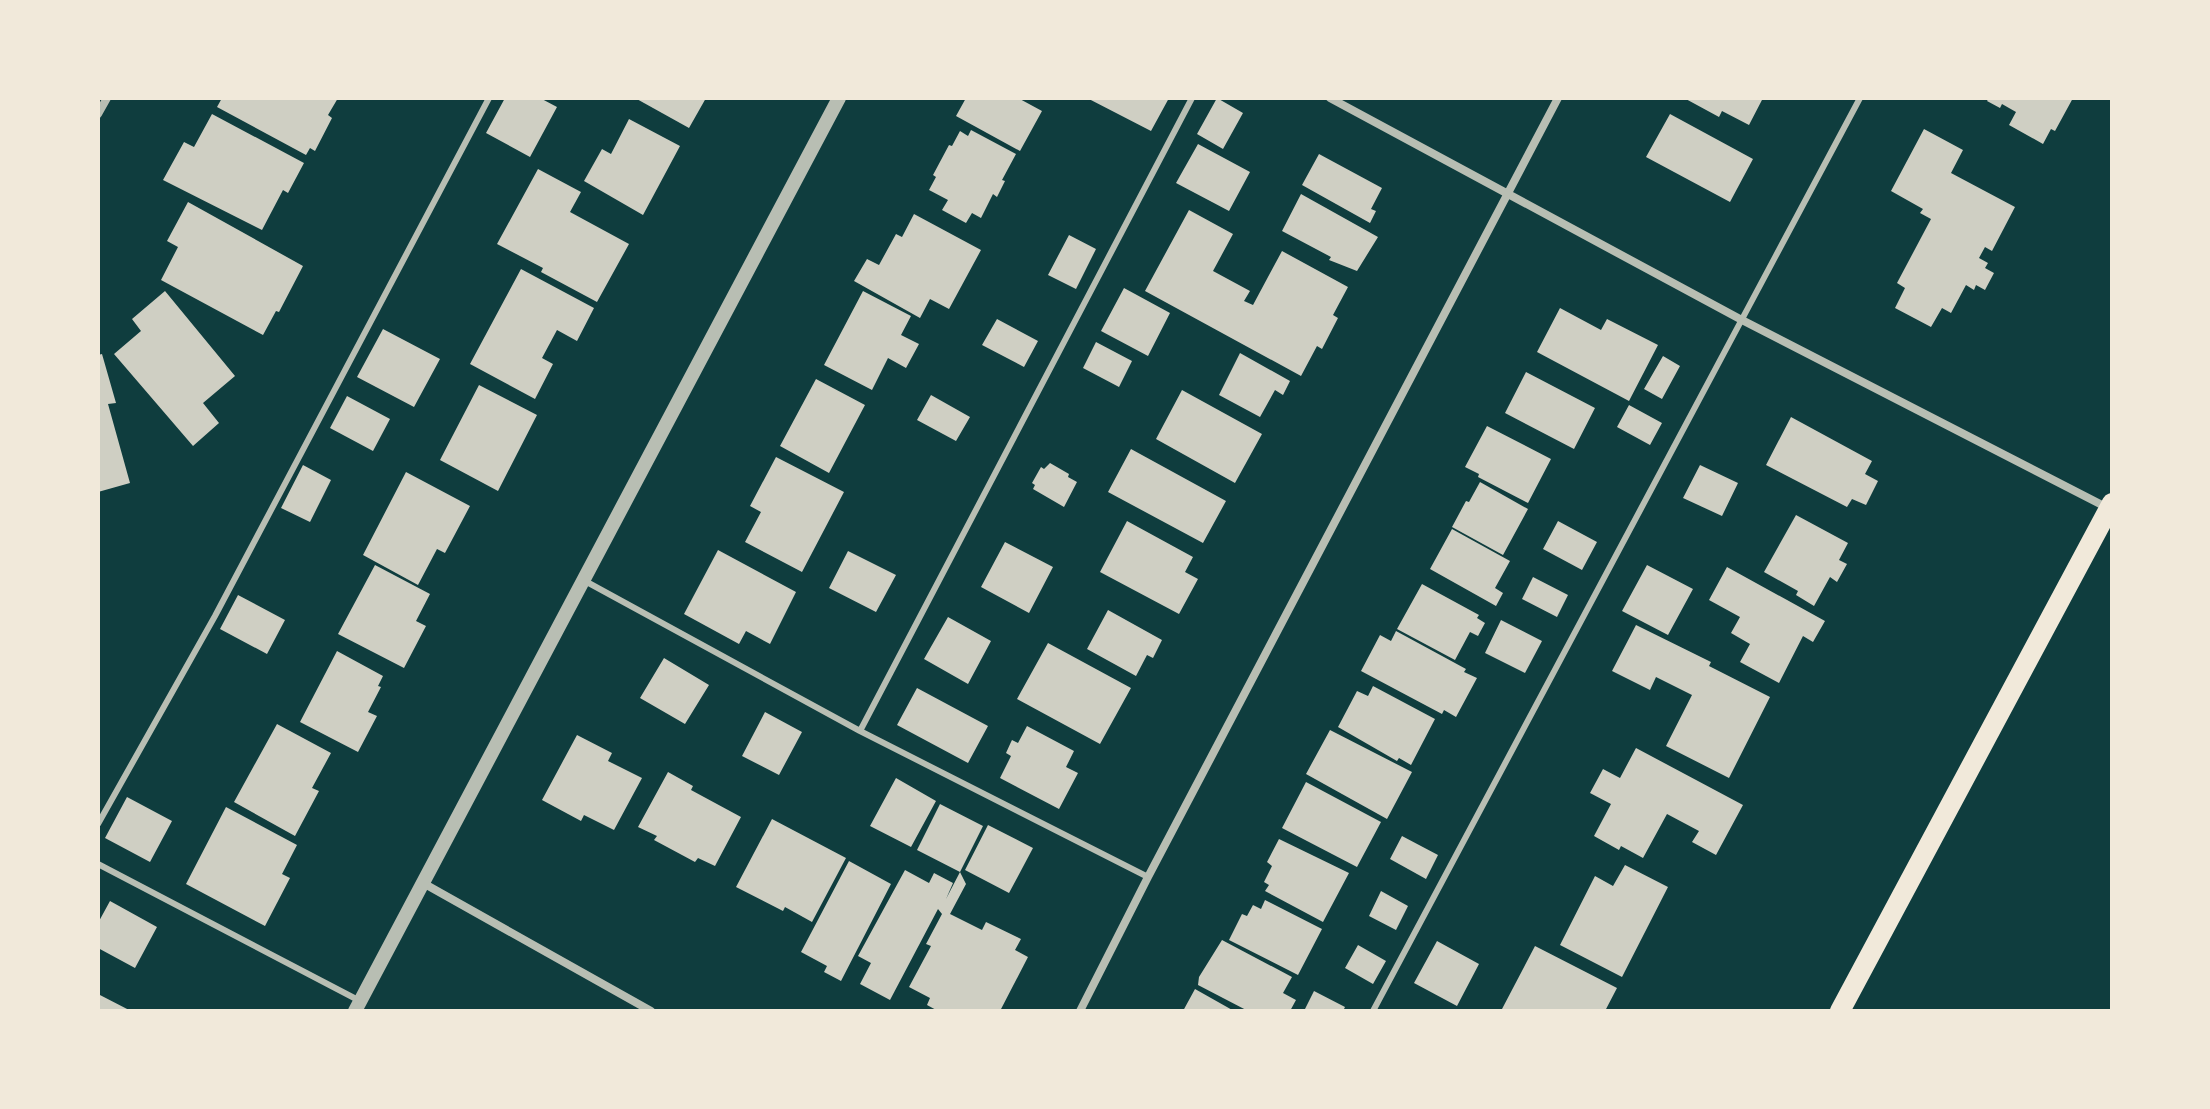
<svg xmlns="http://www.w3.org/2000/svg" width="2210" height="1109" font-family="Signika,sans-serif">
<rect width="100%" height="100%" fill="#0f3d3e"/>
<!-- building -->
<path fill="#cfcfc3" d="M222,98h116l-10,17 4,3 -17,33 -5,-3 -4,7 -89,-48z
M505,98h35l17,9 -27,50 -44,-24z
M635,98h71l-17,30z
M966,98h52l24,13 -22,40 -64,-35z
M1087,98h82l-18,33z
M1217,98l26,15 -20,36 -26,-15z
M1684,98h79l-14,27 -27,-14 -3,6z
M1989,98h84l-18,33 -4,-2 -8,15 -34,-19 7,-13 -14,-8 -2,4 -13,-7z
M212,114l92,49 -16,30 -5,-3 -21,40 -99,-50 21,-38 10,5z
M1670,114l83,45 -23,43 -84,-45z
M629,119l51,27 -37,69 -59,-34 18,-32 9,5z
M1924,129l39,21 -12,23 64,34 -23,44 -7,-4 -6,11 9,5 -3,5 9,5 -9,17 -9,-5 -2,5 -8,-5 -15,28 -9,-5 -11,19 -36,-19 10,-20 -8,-5 34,-64 -11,-6 3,-4 -32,-18z
M971,130l45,24 -14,26 3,1 -8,16 -4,-3 -12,24 -9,-5 -6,10 -24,-13 6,-10 -19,-10 7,-13 -3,-2 16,-30 3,1 8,-15 8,5z
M1198,144l52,28 -21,39 -53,-28z
M1319,154l63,34 -11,21 5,2 -6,12 -68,-38z
M538,169l43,23 -11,20 59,32 -32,58 -56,-30 2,-4 -46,-24z
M1301,194l77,43 -21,34 -28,-11 2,-3 -49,-26z
M188,202l115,64 -24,46 -3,-1 -13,24 -102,-55 17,-33 -11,-6z
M1189,210l44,24 -20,37 37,20 -6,10 9,4 29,-54 66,36 -15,28 5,3 -16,31 -5,-3 -16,30 -156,-85z
M914,214l67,36 -32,59 -19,-10 -10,19 -66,-37 13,-22 12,6 17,-31 6,3z
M1069,235l27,14 -20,40 -28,-14z
M521,269l73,39 -17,33 -20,-11 -15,28 11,6 -18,35 -65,-35z
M1124,288l46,25 -22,43 -47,-25z
M165,291l70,85 -32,27 16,20 -26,23 -79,-92 27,-23 -9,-12z
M863,291l48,25 -10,19 18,9 -13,24 -18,-10 -16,32 -48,-25z
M1560,308l41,22 6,-11 51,26 -29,56 -92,-49z
M997,319l41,22 -14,26 -42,-22z
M383,329l57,30 -26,48 -57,-30z
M1096,342l36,19 -13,26 -36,-19z
M1240,353l50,28 -7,14 -8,-5 -15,27 -41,-22z
M102,354l14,49 -8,1 22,79 -32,9v-137z
M1663,356l17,10 -18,33 -18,-10z
M1526,372l69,36 -21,41 -69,-36z
M816,379l49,26 -36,68 -49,-27z
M479,385l58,30 -39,76 -58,-31z
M1182,390l80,44 -27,49 -79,-44z
M931,395l39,22 -14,24 -39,-21z
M347,396l43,23 -17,32 -43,-23z
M1629,405l33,18 -12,22 -33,-18z
M1791,417l81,44 -7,13 13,7 -12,24 -14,-6 -5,8 -81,-42z
M1487,426l64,33 -23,44 -50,-26 1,-3 -14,-7z
M1131,449l95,52 -23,42 -95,-51z
M776,457l68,35 -42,80 -57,-30 16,-30 -11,-6z
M1050,463l19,11 -1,3 9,5 -13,25 -31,-18 2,-4 -3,-2 9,-16 3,2z
M303,465l28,15 -21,42 -29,-14z
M1700,465l38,18 -16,33 -39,-18z
M406,472l64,34 -25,47 -8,-4 -19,36 -55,-30z
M1480,482l48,27 -25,46 -51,-28 14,-26 3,1z
M1796,515l52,28 -9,17 8,4 -10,18 -7,-5 -16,29 -18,-11 2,-4 -34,-19z
M1127,521l66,36 -8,15 13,7 -19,35 -79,-42z
M1558,521l39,21 -15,28 -39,-21z
M1452,529l58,32 -15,27 8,5 -7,13 -66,-37z
M1005,542l48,25 -24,46 -48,-26z
M718,550l78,42 -26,52 -24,-13 -7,13 -55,-30z
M848,551l48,24 -20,37 -47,-24z
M375,565l55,29 -14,27 10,5 -22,42 -66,-34z
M1647,565l46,24 -25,46 -46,-24z
M1727,567l98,54 -12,21 -10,-6 -24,47 -39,-21 10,-18 -19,-11 9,-16 -31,-17z
M1533,577l35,18 -11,22 -35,-18z
M1422,584l57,31 -2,3 8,5 -7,13 -8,-4 -15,28 -58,-31z
M238,595l47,25 -18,34 -47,-25z
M1108,610l54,30 -9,18 -6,-3 -11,21 -49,-27z
M948,617l43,24 -23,43 -44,-25z
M1501,620l41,21 -17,32 -40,-20z
M1636,625l75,37 -2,4 61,31 -41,81 -63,-32 26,-51 -36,-18 -6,13 -38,-19z
M1396,631l70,38 -2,3 13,6 -21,39 -12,-7 -2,4 -81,-43 19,-36 11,6z
M1048,643l83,45 -31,56 -83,-45z
M337,651l46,25 -5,10 3,1 -13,25 9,4 -19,36 -58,-30z
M664,658l45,27 -24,39 -45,-26z
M1373,686l62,33 -24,46 -12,-7 -2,3 -59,-34 19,-36 11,5z
M917,688l71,38 -20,37 -71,-38z
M765,712l37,20 -23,43 -37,-19z
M277,724l54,29 -19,35 7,3 -24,45 -61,-34z
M1027,726l47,25 -8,16 12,6 -19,36 -59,-31 11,-22 -5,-3 5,-11 1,-2 6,3z
M1330,730l82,42 -25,47 -81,-45z
M577,735l35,18 -4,8 34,17 -28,52 -30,-15 -3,6 -39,-21z
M1636,748l107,57 -27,50 -24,-13 7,-11 -32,-17 -24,44 -22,-12 -2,4 -25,-14 17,-32 -21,-11 13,-24 17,9z
M668,772l25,14 -2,4 50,27 -26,49 -17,-8 -3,4 -41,-22 3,-4 -19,-9z
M896,778l40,23 -25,46 -41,-21z
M1306,782l75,40 -24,45 -75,-39z
M127,797l45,24 -22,41 -45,-24z
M940,804l43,22 -23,46 -43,-22z
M226,807l71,38 -15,29 8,4 -25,48 -79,-42z
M772,819l74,39 -34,64 -27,-15 -2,4 -47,-24z
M988,825l45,23 -24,45 -44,-23z
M1402,836l36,19 -12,24 -36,-20z
M1279,839l70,34 -26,49 -58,-31 4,-6 -5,-3 8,-16 -5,-4z
M849,861l42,23 -50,97 -17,-9 3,-6 -26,-14z
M1625,865l43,22 -46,90 -62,-32 35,-69 18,10z
M905,870l24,13 5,-10 19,10 -7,16 14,-27 6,12 -16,30 32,16 4,-8 35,17 -6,11 13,7 -28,54h-62l-11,-6 3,-7 -21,-11 22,-41 -5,-2 16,-30 -4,-5 -48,91 -30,-16 11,-21 -13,-7z
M1381,891l27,15 -12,24 -27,-14z
M1265,900l57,29 -24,46 -69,-35 13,-26 5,2 6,-11 8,4z
M110,901l47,26 -22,41 -37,-20v-25z
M1222,940l70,37 -9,16 13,7 -6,11h-42l-50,-26 1,-8z
M1437,941l42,23 -22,42 -43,-23z
M1358,945l28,16 -13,23 -28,-16z
M1535,946l82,42 -12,23 -103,-2z
M1195,989l39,22h-51z
M1314,991l31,16 -2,4h-39z
M98,994l33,17h-33z"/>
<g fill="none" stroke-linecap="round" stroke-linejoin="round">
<!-- service -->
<path stroke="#b8beb3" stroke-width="6" d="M585,581l275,150 288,146
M860,731l332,-633
M98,824l117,-208 274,-518
M98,864l262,137
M1373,1011l487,-913"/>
<!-- minor -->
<path stroke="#b8beb3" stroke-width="8" d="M1330,98l410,221 368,189
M98,114l9,-16
M423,883l228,128
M1080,1011l68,-134 410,-779"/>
<!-- tertiary -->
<path stroke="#b8beb3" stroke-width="14" d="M355,1011l484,-913"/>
<!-- primary -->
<path stroke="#f1e9da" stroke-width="20" d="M1840,1011l272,-508"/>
</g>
<!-- border -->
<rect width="2210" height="1109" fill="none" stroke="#f1e9da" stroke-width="200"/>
</svg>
